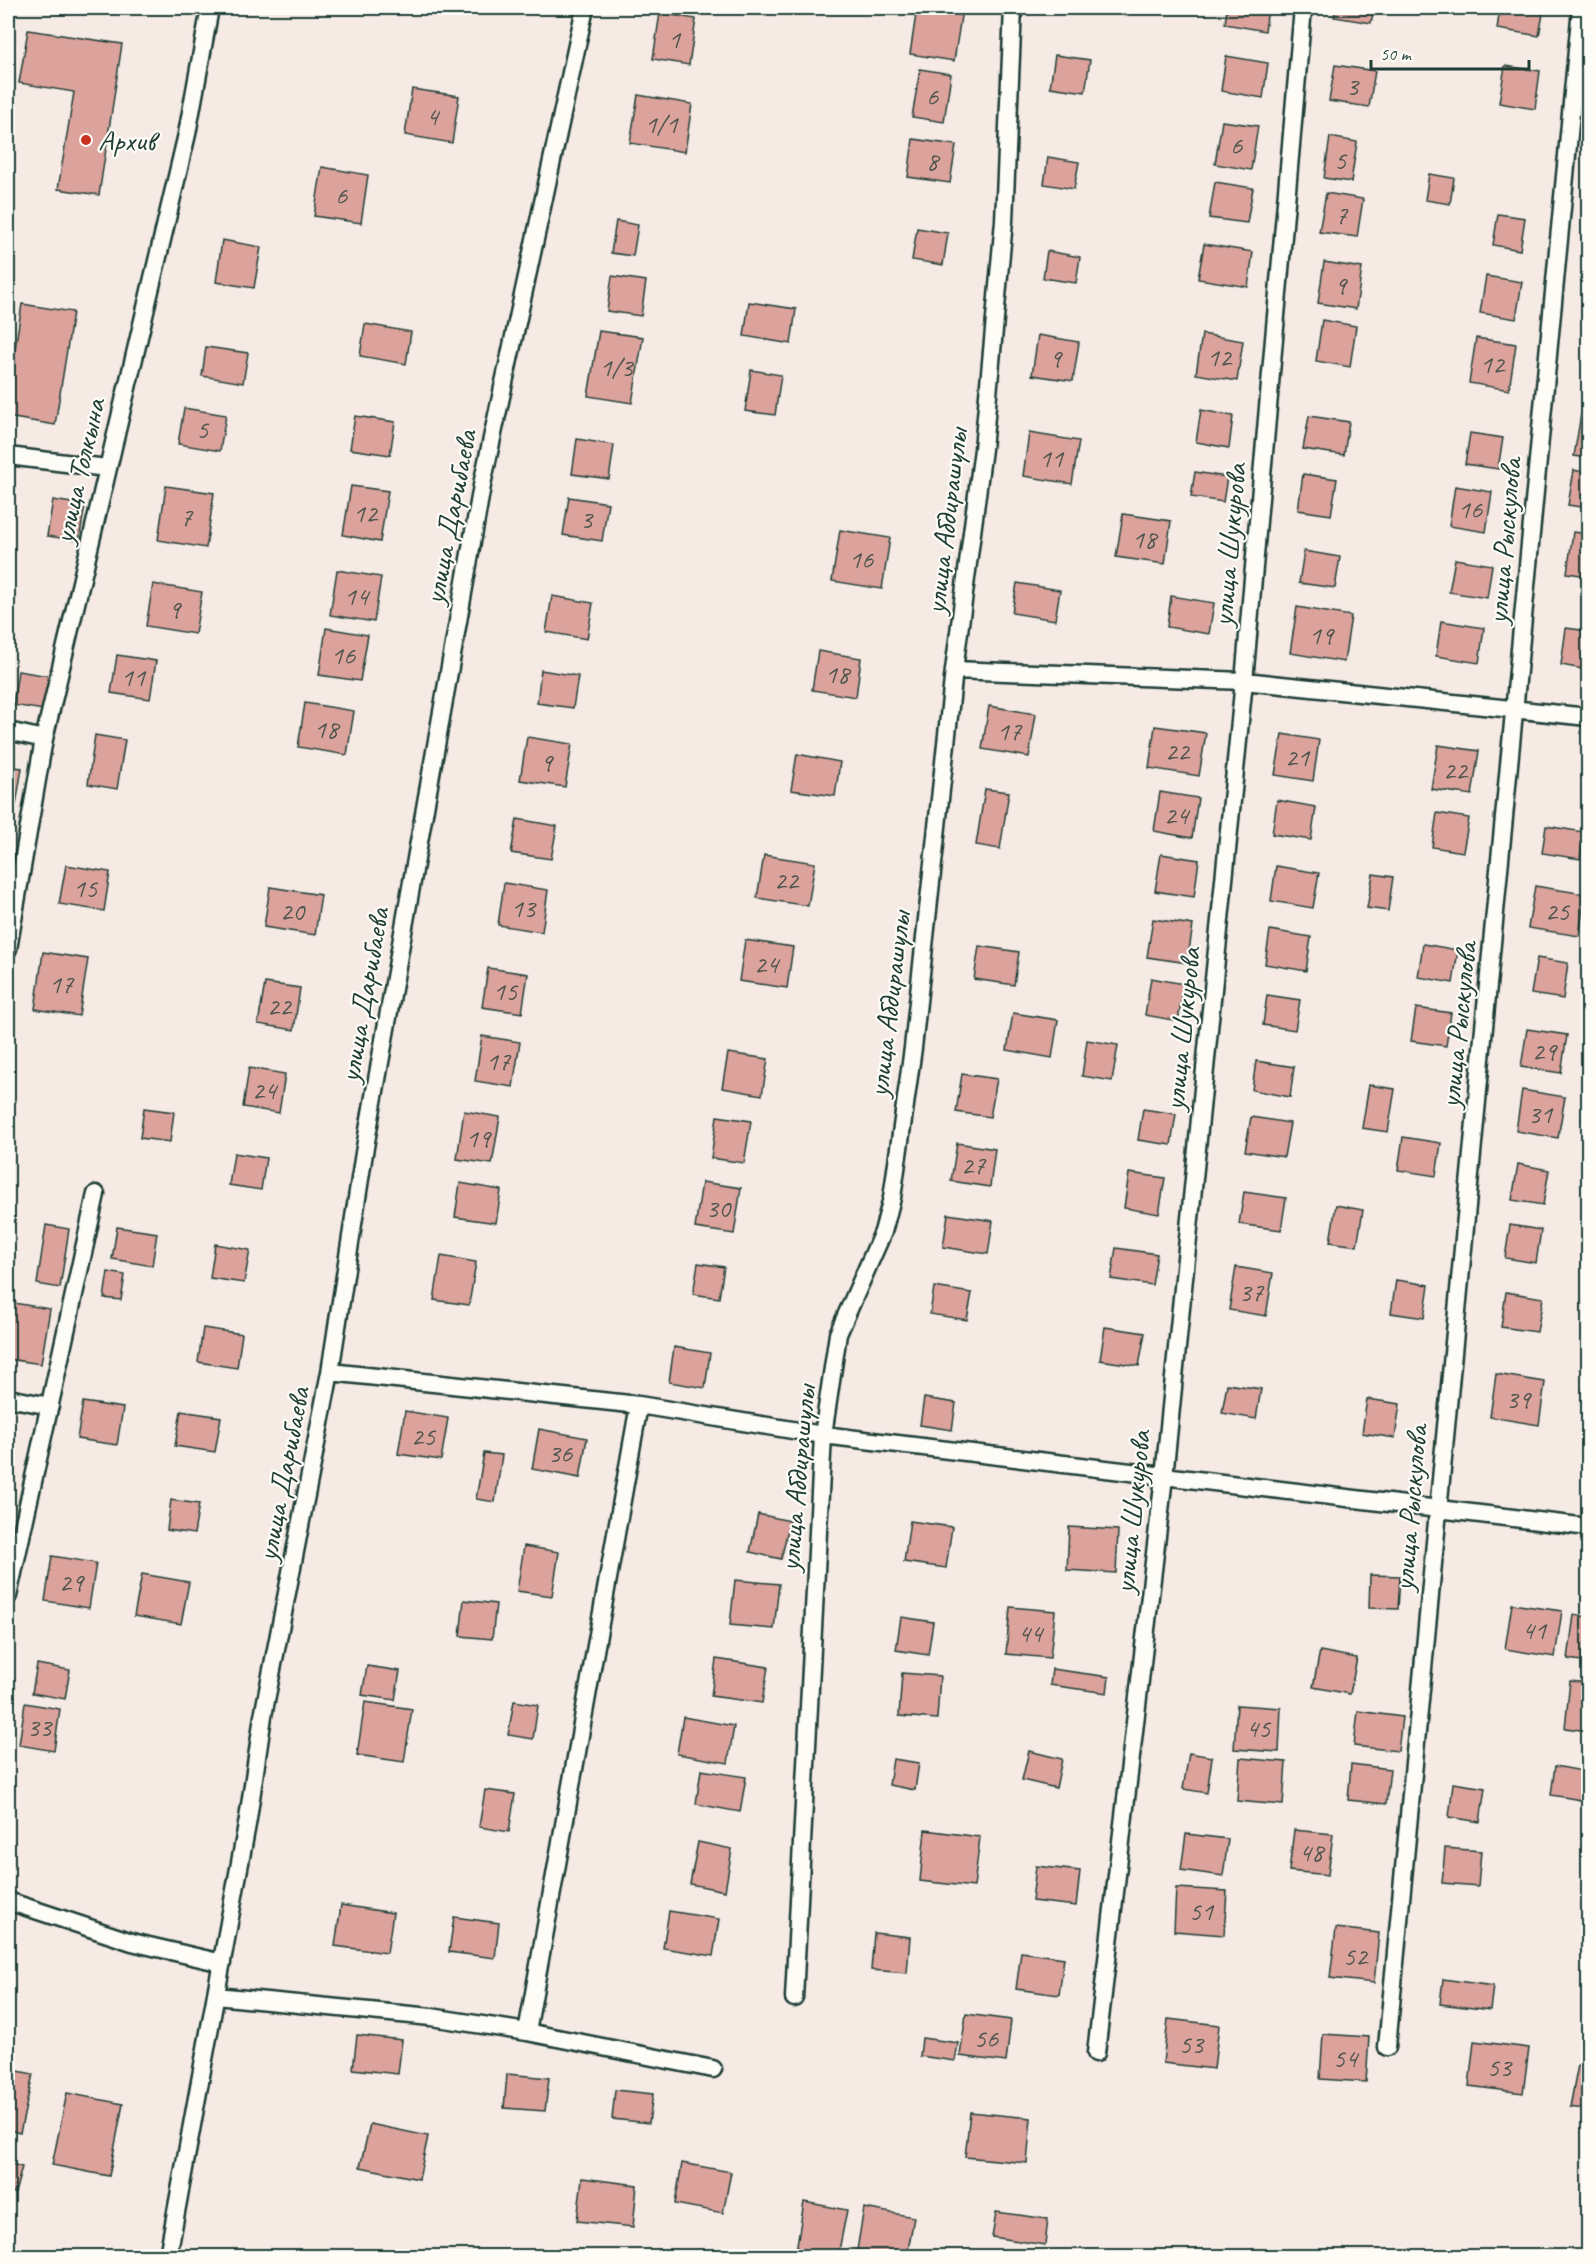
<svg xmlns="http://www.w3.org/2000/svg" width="1596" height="2264" font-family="Caveat,sans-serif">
<rect width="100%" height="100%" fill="#f6eae5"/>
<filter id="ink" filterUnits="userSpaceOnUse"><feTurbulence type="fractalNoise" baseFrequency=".0167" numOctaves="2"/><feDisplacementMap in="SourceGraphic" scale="12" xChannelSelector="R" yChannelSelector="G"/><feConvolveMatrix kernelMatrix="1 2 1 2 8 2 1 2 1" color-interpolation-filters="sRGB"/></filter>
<g filter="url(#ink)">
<!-- building -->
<path fill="#dca29c" stroke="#1f3d34" stroke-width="1.5" d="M917,8l45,2 -8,51 -44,-7z
M1227,8h41l-3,23 -40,-7z
M1336,8h38l-3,15 -37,-6z
M1500,8h44l-5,28 -42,-7z
M660,13l36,6 -7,46 -36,-6z
M28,30l94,14 -23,151 -41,-6 16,-97 -55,-9z
M1055,55l35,5 -5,32 -35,-5z
M1226,56l42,7 -5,35 -42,-7z
M1335,65l40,6 -6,36 -40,-6z
M1505,66l35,5 -5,38 -36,-6z
M920,69l31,5 -7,48 -32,-5z
M412,89l47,7 -7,47 -47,-8z
M638,95l54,9 -7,48 -55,-9z
M1222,121l36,5 -7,44 -36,-6z
M1330,137l27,5 -6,40 -27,-4z
M913,139l43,6 -6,38 -42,-6z
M1048,157l31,5 -5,27 -30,-5z
M322,167l46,8 -7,48 -47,-7z
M1429,174l25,4 -4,26 -25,-4z
M1215,182l38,6 -6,35 -38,-5z
M1326,193l37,6 -6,38 -38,-5z
M1498,214l27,4 -5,32 -27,-5z
M616,221l22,4 -5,31 -22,-3z
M917,228l31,5 -5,32 -31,-5z
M222,240l39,7 -7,41 -38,-6z
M1204,244l49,8 -5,35 -50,-8z
M1047,251l33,6 -4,26 -33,-5z
M1324,262l38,6 -6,41 -38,-6z
M612,276l34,5 -5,35 -34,-5z
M1486,276l36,6 -6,37 -36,-6z
M749,302l47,7 -5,35 -47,-8z
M22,304l51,8 -18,113 -47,-8v-50l4,1z
M1322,320l34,6 -6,41 -34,-6z
M365,324l46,8 -5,32 -46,-8z
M599,331l44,6 -11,66 -44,-7z
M1202,334l41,7 -6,40 -41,-7z
M1038,335l41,7 -6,39 -41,-6z
M1476,338l40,6 -7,46 -40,-7z
M206,347l42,6 -5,30 -41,-7z
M751,370l30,5 -6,40 -30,-4z
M184,408l42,7 -6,36 -42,-7z
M1201,410l32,6 -4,32 -33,-6z
M1581,414l7,1v43l-14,-2z
M355,416l40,6 -5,33 -40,-6z
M1309,416l40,6 -5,33 -41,-6z
M1029,433l50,8 -7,43 -49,-8z
M1470,433l33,5 -5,31 -33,-5z
M577,439l37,6 -5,34 -37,-5z
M1574,470l14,3v35l-20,-3z
M1195,472l32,5 -4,25 -32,-5z
M1303,474l34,5 -6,36 -33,-5z
M166,486l48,7 -8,55 -48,-8z
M351,486l37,5 -8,51 -37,-7z
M1455,486l37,6 -6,40 -37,-6z
M569,497l39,6 -6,38 -39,-6z
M53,500l32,5 -6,36 -32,-5z
M1123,514l48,7 -6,43 -49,-7z
M840,530l50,8 -8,51 -50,-8z
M1573,532l15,2v42l-21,-3z
M1304,551l36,6 -5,31 -36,-5z
M1455,559l37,6 -5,33 -38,-6z
M337,570l44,7 -7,45 -44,-7z
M1017,583l43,7 -5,30 -43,-7z
M153,584l49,8 -7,42 -49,-8z
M552,596l41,7 -6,36 -41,-7z
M1171,596l43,7 -5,31 -42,-7z
M1297,607l54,9 -7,46 -54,-9z
M1441,621l43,7 -5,35 -43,-7z
M326,628l42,7 -8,46 -41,-6z
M1566,628l22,3v39l-27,-5z
M818,651l43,7 -5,39 -44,-7z
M117,655l39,6 -6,38 -39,-6z
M541,670l37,6 -5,32 -36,-5z
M18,671l31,5 -6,34 -30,-5z
M305,703l49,8 -7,44 -49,-8z
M989,706l47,8 -7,43 -47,-8z
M1155,726l51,7 -7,43 -50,-8z
M1282,734l37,6 -6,41 -38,-6z
M95,735l30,5 -8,49 -29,-5z
M527,737l45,7 -7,43 -45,-7z
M1438,745l41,6 -7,44 -41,-6z
M797,754l43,8 -5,34 -44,-6z
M8,766l14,2 -6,37 -8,-1z
M985,789l24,3 -9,57 -24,-4z
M1160,792l38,6 -6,40 -38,-7z
M1277,800l39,7 -5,33 -39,-6z
M1437,813l32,5 -6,34 -31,-5z
M517,819l40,7 -6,33 -40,-6z
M1546,826l38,6 -4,27 -38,-6z
M1161,854l38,6 -5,37 -39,-6z
M764,855l51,8 -7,43 -51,-8z
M66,865l44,7 -6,39 -45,-7z
M1276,866l43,7 -6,35 -42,-7z
M1373,874l20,3 -5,34 -21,-3z
M504,883l44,7 -6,42 -44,-7z
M1535,886l50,8 -6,42 -51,-8z
M270,887l51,8 -6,40 -51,-8z
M1153,919l40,6 -6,38 -40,-6z
M1270,930l41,7 -5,34 -41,-7z
M745,940l48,7 -6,41 -48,-7z
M1423,944l35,6 -5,33 -35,-6z
M979,946l40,6 -5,33 -40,-6z
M43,952l45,7 -9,57 -44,-7z
M1537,958l31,5 -5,36 -32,-5z
M488,968l40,6 -6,39 -40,-6z
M1151,978l33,6 -6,37 -33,-6z
M265,983l35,5 -6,42 -36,-6z
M1267,995l33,5 -5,30 -32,-5z
M1416,1008l35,5 -5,33 -35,-5z
M1013,1013l45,7 -6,38 -45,-8z
M1527,1029l40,6 -6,38 -40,-6z
M482,1036l38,6 -7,45 -38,-6z
M1087,1040l31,5 -6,36 -30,-5z
M728,1053l40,6 -6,36 -40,-7z
M1256,1061l38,6 -4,30 -38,-7z
M249,1068l36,6 -6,39 -36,-6z
M962,1074l35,5 -7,38 -34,-5z
M1369,1085l26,4 -7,43 -26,-4z
M1522,1090l43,7 -7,41 -42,-7z
M144,1108l30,4 -4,30 -30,-4z
M1143,1109l33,5 -5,31 -33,-5z
M464,1111l36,6 -8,47 -35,-5z
M717,1116l34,5 -7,42 -33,-5z
M1251,1117l39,6 -6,34 -39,-6z
M1403,1137l38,6 -5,33 -38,-6z
M957,1143l38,6 -5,38 -39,-6z
M234,1153l32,5 -5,32 -32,-5z
M1518,1164l31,6 -6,35 -31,-5z
M1129,1173l36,5 -6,36 -35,-6z
M702,1182l39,6 -7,46 -39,-6z
M460,1183l41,7 -5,33 -41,-6z
M1244,1192l42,6 -5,32 -42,-6z
M1336,1205l27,5 -6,36 -27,-4z
M948,1214l45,7 -5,33 -45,-7z
M46,1225l23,4 -9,59 -23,-4z
M1510,1225l31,5 -5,33 -31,-5z
M117,1227l40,6 -5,33 -40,-7z
M215,1244l35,6 -6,33 -34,-5z
M1116,1248l41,6 -5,31 -41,-6z
M441,1256l35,6 -7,43 -35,-5z
M698,1263l26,4 -5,31 -26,-4z
M1236,1267l37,6 -7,43 -37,-6z
M108,1272l17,3 -4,25 -17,-2z
M1396,1280l33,5 -5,33 -33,-5z
M934,1287l38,6 -5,27 -37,-6z
M1506,1292l37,6 -6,34 -36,-5z
M8,1302l42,7 -9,55 -33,-5z
M1105,1327l40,6 -6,33 -39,-6z
M203,1328l39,6 -5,34 -39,-6z
M674,1347l36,6 -5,35 -36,-6z
M1496,1374l49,8 -6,43 -49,-8z
M1227,1384l34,5 -5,30 -34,-6z
M924,1398l32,5 -4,27 -32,-5z
M1367,1399l33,5 -5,34 -33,-5z
M83,1402l40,6 -6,37 -40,-6z
M181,1411l40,6 -6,35 -40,-6z
M405,1411l43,7 -7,42 -43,-6z
M539,1429l48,9 -7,40 -48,-9z
M484,1453l18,2 -7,47 -19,-3z
M171,1500l28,4 -5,30 -27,-4z
M758,1514l32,7 -9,38 -31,-7z
M910,1521l42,6 -6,41 -42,-6z
M1069,1527l49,3 -2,43 -49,-3z
M524,1546l35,6 -7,44 -35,-5z
M52,1556l44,7 -7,45 -44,-7z
M142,1574l47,8 -8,42 -47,-8z
M1370,1575l30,1 -2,33 -29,-1z
M735,1580l44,4 -5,45 -44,-4z
M464,1600l32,4 -4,35 -32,-3z
M1512,1604l50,7 -7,46 -50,-8z
M1010,1607l45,4 -5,47 -44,-4z
M1574,1615l14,2v45l-20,-3z
M901,1617l32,5 -5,33 -32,-5z
M1320,1651l37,7 -7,36 -37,-7z
M716,1659l52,8 -6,36 -51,-7z
M37,1664l33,6 -5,29 -33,-6z
M367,1666l33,5 -5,29 -33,-5z
M1052,1669l57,8 -2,16 -57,-8z
M902,1673l38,3 -3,43 -38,-3z
M1570,1681l18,2v48l-23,-3z
M514,1701l24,4 -5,34 -25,-4z
M365,1702l47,7 -8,53 -47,-7z
M25,1703l35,6 -6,42 -35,-6z
M1237,1705l44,3 -2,44 -45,-3z
M1358,1711l44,6 -4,34 -44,-5z
M683,1717l51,9 -6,37 -51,-9z
M1029,1751l33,8 -6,29 -34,-8z
M1189,1753l23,4 -5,36 -24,-4z
M1240,1758l46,4 -3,43 -46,-4z
M893,1759l26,4 -4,27 -26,-5z
M1351,1764l39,5 -4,35 -38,-4z
M1555,1766l33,6 -1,29 -36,-6z
M701,1770l45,7 -6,35 -44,-8z
M1453,1783l32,5 -5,34 -31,-5z
M485,1790l30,4 -6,38 -30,-5z
M925,1830l55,7 -6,50 -54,-6z
M1294,1830l39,4 -5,41 -39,-4z
M1186,1834l42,5 -5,37 -42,-6z
M698,1842l34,7 -7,42 -35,-7z
M1445,1848l36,3 -3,35 -36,-3z
M1036,1866l44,5 -4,35 -44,-5z
M1176,1888l51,3 -3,44 -50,-4z
M341,1905l52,8 -6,40 -52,-7z
M669,1911l50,8 -6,37 -50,-8z
M454,1917l45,6 -4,35 -46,-6z
M1336,1928l43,5 -5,50 -44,-5z
M874,1933l36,4 -3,36 -36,-3z
M1021,1952l43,6 -5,37 -43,-6z
M1443,1979l50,7 -3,24 -50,-6z
M966,2014l45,6 -5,42 -46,-6z
M1168,2019l51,6 -5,44 -51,-6z
M1323,2034l46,3 -3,45 -46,-3z
M357,2035l45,5 -4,34 -45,-5z
M922,2038l36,5 -3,18 -35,-5z
M1474,2041l55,7 -6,45 -54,-7z
M1578,2065l10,2v43l-18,-3z
M8,2069l25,5 -13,59 -12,-3z
M507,2074l42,4 -4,33 -41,-3z
M615,2090l38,4 -4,29 -37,-4z
M67,2093l56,11 -14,72 -57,-11z
M970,2112l61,6 -4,45 -62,-6z
M370,2124l58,12 -9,43 -59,-12z
M8,2163l14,4 -7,26 -7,-2z
M682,2163l49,9 -8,41 -48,-9z
M582,2178l55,7 -4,42 -56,-6z
M804,2202l43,8 -9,46 -42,-5z
M864,2208l50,9 -7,39h-51z
M996,2212l52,7 -3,26 -53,-8z"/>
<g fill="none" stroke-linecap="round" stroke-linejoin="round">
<!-- minor casing -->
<g stroke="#1f3d34" stroke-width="21">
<path id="minor" d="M8,456l99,12
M954,670l290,11 344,36
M8,731l36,8
M8,949l36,-210 143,-605 23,-126
M330,1372l309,33 184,30 765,92
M8,1398l42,8
M8,1596l88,-402
M8,1901l124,41 90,21
M216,1996l215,21 96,15 186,37
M794,1998l29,-563 15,-101 45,-102 9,-34 21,-150 41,-378 29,-221 21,-228 9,-213
M527,2032l112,-627
M1387,2047l194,-2039
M1096,2053l68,-576 80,-796 59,-673
M168,2256l80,-437 15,-103 67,-344 34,-219 119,-673 102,-472"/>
</g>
<!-- minor -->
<use href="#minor" stroke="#fdfcf7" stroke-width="16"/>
</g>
</g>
<!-- markers -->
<circle fill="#c8321e" stroke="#fdfcf7" stroke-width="2" cx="86" cy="140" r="6"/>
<g text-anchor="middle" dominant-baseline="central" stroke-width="4.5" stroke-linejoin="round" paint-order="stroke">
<!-- number labels -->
<g font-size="27" fill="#4e564e">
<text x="674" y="39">1</text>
<text x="1352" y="86">3</text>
<text x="932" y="96">6</text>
<text x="432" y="116">4</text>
<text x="661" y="124">1/1</text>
<text x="1236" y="145">6</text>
<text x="1340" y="160">5</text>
<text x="932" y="161">8</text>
<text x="341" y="195">6</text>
<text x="1341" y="215">7</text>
<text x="1340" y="285">9</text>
<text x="1219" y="357">12</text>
<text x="1055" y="358">9</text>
<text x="1492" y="364">12</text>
<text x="616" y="367">1/3</text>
<text x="202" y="429">5</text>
<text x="1051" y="458">11</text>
<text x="1470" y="509">16</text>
<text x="365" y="513">12</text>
<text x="186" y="517">7</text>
<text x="586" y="519">3</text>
<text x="1144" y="539">18</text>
<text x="861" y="559">16</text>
<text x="356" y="596">14</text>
<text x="174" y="609">9</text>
<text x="1321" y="635">19</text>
<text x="343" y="655">16</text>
<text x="837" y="674">18</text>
<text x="133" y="677">11</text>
<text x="326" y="729">18</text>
<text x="1009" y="731">17</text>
<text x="1177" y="751">22</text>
<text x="1297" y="757">21</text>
<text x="546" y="762">9</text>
<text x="1455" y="770">22</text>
<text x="1176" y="815">24</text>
<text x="786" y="880">22</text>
<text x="85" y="888">15</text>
<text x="523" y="908">13</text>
<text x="292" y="911">20</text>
<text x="1557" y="911">25</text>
<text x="766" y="964">24</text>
<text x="61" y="984">17</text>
<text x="505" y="991">15</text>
<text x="279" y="1006">22</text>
<text x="1544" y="1051">29</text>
<text x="498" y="1061">17</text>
<text x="264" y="1090">24</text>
<text x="1540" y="1114">31</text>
<text x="478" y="1138">19</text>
<text x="973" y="1165">27</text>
<text x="718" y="1208">30</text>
<text x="1251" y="1292">37</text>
<text x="1518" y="1399">39</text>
<text x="423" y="1436">25</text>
<text x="560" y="1453">36</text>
<text x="71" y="1582">29</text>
<text x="1534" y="1630">41</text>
<text x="1030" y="1633">44</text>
<text x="39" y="1727">33</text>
<text x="1258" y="1728">45</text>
<text x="1311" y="1852">48</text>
<text x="1201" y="1911">51</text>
<text x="1355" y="1956">52</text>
<text x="986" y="2038">56</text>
<text x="1191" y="2044">53</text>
<text x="1345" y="2058">54</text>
<text x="1499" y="2067">53</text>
</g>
<!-- poi labels -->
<g font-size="30" fill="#1f3d34" stroke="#fdfcf7" text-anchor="start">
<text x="98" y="140">Архив</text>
</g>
<!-- street labels -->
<g font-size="30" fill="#1f3d34" stroke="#fdfcf7">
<text transform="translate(79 471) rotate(-77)">улица Толкына</text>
<text transform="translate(450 517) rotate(-79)">улица Дарибаева</text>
<text transform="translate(946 521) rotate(-83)">улица Абдирашулы</text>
<text transform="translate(1504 541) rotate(-85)">улица Рыскулова</text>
<text transform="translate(1229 545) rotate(-85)">улица Шукурова</text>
<text transform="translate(364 995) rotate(-80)">улица Дарибаева</text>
<text transform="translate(889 1004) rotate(-83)">улица Абдирашулы</text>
<text transform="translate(1458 1025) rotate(-84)">улица Рыскулова</text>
<text transform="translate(1182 1029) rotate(-84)">улица Шукурова</text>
<text transform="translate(283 1474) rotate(-79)">улица Дарибаева</text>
<text transform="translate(797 1478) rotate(-85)">улица Абдирашулы</text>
<text transform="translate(1410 1508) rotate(-85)">улица Рыскулова</text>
<text transform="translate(1132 1512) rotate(-84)">улица Шукурова</text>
</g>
</g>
<!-- margin -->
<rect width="1596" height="2264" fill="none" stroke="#fdfcf7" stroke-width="30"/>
<rect x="15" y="15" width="1566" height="2234" fill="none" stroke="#1f3d34" stroke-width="2" filter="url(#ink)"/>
<!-- scale -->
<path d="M1371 60v9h158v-9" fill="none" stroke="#1f3d34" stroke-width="3"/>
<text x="1380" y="60" font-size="18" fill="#1f3d34" stroke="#fdfcf7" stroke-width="4.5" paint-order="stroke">50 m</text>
</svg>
